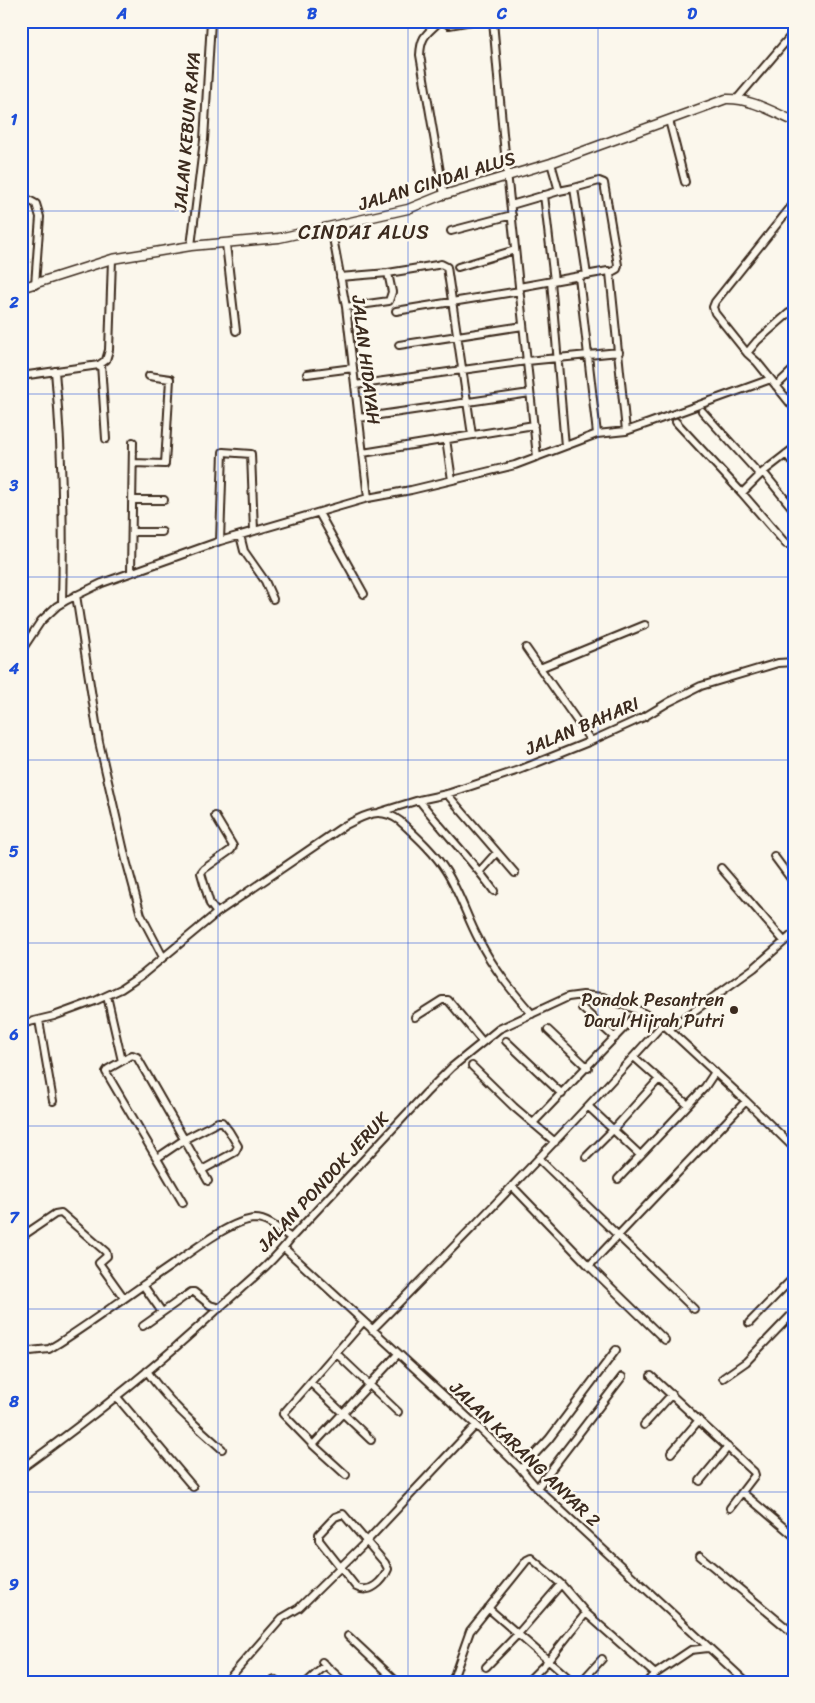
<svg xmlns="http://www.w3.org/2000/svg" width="815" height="1703" font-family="Sriracha,sans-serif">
<rect width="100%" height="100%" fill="#fbf7ec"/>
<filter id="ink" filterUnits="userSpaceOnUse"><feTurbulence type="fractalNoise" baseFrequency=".02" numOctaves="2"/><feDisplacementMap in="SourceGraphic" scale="10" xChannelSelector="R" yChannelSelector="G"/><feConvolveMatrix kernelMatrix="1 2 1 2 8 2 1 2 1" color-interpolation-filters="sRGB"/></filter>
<g filter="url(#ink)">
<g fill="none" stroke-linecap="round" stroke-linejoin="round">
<!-- minor casing -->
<g stroke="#3b2a1e" stroke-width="10">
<path id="minor" d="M440,21c-13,13 -19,14 -20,34l24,140
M443,21l6,4 23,-4
M493,21l10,113 34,323
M737,99l57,-67
M669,120l16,62
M551,163l8,28 15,-3 13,87
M574,188l25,-7 5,2 14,82 -1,4 -7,4
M544,195l10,86
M21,197l4,1 11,6 4,13 -1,13 -4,55
M511,205l48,-14
M331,227l15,80 22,191
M451,231l61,-16
M226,244l10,87
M191,246l13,-106 7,-119
M458,267l57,-17
M340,277l48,-4 49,-8 4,-1 6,3 25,168
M579,277l18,157
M551,281l14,165
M519,287l89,-16 2,2 16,158
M346,307l43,-6 3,-9 -4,-19
M396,311l124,-20
M789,313l-32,28 -10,12 10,9 37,46
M399,345l124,-19
M747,353l-32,-40 -2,-6 2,-5 79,-99
M101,364l5,75
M55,371c7,77 9,154 7,232
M307,374l46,-6
M21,376l78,-11 7,-5 3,-10 3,-91
M355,385l172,-24 92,-9
M776,386l18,-17
M702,411l58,64
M359,418l171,-25
M676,422l66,71 44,51
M446,439l6,41
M363,453l171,-28
M786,454l8,10
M133,463l32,1 5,-85 -21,-3
M763,472l31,38
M742,493l21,-21 31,-24
M132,500h32
M319,513l45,81
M132,532h30
M240,535l4,16 21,30 8,18
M220,541l3,-89 28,2 3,77
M131,573l2,-131
M76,595l23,147 27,118 15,55 22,42
M526,648l65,93
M21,651l20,-30 16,-15 10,-6 35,-17 118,-42 148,-43 43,-8 104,-25 82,-31 29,-3 23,-8 122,-44
M540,668l105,-43
M447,794l68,79
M419,800c24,31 52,59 75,91
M380,812l39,-12 28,-6 72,-24 72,-29 53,-24 25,-15 32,-16 77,-23 16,-1
M215,816l18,30 -2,4 -27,19 -3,4 9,31 7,9
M774,856l20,27
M721,868l63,73
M480,871l17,-19
M107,996l15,65 -14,8 -2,3 77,131
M582,1008l33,30
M415,1017l27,-17h6l34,41
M39,1020l14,81
M21,1024l33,-8 41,-15 26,-12 21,-14 76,-63 126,-86c21,-11 35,-20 56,-5 16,15 34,31 46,50 14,22 21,47 33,69 14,28 33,51 53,74
M669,1029l85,-61 40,-35
M548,1030l40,38
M506,1041l56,53
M634,1057l54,48
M122,1061l10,-6 5,2 71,124
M472,1066l42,41 41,35
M589,1107l51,48
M533,1123l107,-112
M586,1157l27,-27 46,-51
M157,1158l28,-19 33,-17h4l7,9 9,15 -3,6 -33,18
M540,1160l154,149
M618,1179l87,-92 10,-15
M513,1187l76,79 76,74
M21,1237l34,-23 6,-1 45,39 1,4 -8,7 25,35
M284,1248l192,177 45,44 16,19 209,194
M589,1266l157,-165
M143,1285l19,27
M363,1322l-80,92 30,31 85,-91
M749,1323l45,-46
M143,1326l48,-34h3l16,13 10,3
M372,1330c99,-100 197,-201 291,-306
M21,1352l28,-3 10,-6c39,-25 75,-52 113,-78 20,-14 59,-45 83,-46 13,0 26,12 36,19
M337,1354l61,58
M147,1371c20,30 48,54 75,78
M651,1376l103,96 1,3 -13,17
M723,1378l23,-16 48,-50
M311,1383l60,57
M116,1396l77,91
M644,1425l28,-31
M313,1445l33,30
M671,1453l28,-33
M21,1469c69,-50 135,-102 197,-160 25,-23 53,-44 73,-71l135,-145 26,-26 47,-38 69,-32 15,-2 20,2 37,14 23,13 83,77 48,47
M521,1469l28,-30 67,-89
M700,1481l28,-34
M537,1488l85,-111
M730,1508l12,-16 52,44
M343,1514l42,49 3,6c-5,12 -18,26 -32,18l-37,-47v-6l16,-17z
M700,1556l94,78
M488,1608l85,74
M348,1636l49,46
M322,1662l22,20
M486,1667l31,-32 44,-51
M226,1682l56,-64 17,-10 67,-66 110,-117
M271,1682l4,-2 3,2
M307,1682l19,-17
M452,1682l18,-51 57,-71 4,-2 30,26 25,29 69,61
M527,1682l21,-21 38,-48
M581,1682l21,-23
M648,1682l7,-8 36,-24 17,-2"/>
</g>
<!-- tertiary casing -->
<g stroke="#3b2a1e" stroke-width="11">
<path id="tertiary" d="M21,288l91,-29 79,-13 88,-8 129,-29 32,-13 111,-33 175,-64c24,-1 47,13 68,22"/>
</g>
<!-- minor -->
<use href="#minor" stroke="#fbf7ec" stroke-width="6"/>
<!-- tertiary -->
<use href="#tertiary" stroke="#fbf7ec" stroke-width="8"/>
</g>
</g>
<!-- grid -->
<path fill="none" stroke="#1d4ed8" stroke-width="1" stroke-opacity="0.55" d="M218,21v1661M408,21v1661M598,21v1661M21,211h773M21,394h773M21,577h773M21,760h773M21,943h773M21,1126h773M21,1309h773M21,1492h773"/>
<!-- markers -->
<circle fill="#3b2a1e" stroke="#fbf7ec" stroke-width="2" cx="734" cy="1010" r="5"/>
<g text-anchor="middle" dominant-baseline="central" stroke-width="5" stroke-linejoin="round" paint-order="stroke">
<!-- street labels -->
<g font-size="18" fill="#3b2a1e" stroke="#fbf7ec">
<text transform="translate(187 132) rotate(-85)">JALAN KEBUN RAYA</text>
<text transform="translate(437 181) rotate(-17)">JALAN CINDAI ALUS</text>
<text transform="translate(366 360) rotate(83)">JALAN HIDAYAH</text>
<text transform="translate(582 726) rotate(-23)">JALAN BAHARI</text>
<text transform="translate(323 1182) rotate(-47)">JALAN PONDOK JERUK</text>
<text transform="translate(525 1454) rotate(44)">JALAN KARANG ANYAR 2</text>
</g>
<!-- poi labels -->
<g font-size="18" fill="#3b2a1e" stroke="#fbf7ec" text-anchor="end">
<text x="724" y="1000">Pondok Pesantren<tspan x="724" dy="21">Darul Hijrah Putri</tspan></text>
</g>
<!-- quarter labels -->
<g font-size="20" letter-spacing="1" fill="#3b2a1e" stroke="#fbf7ec">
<text x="364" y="232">CINDAI ALUS</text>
</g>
</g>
<!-- margin -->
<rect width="815" height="1703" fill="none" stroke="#fbf7ec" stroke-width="55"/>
<rect x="28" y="28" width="760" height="1648" fill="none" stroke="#1d4ed8" stroke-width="2"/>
<g font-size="16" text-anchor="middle" font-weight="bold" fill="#1d4ed8">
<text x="122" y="19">A</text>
<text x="312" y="19">B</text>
<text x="502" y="19">C</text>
<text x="692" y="19">D</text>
<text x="14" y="125">1</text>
<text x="14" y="308">2</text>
<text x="14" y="491">3</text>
<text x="14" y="674">4</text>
<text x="14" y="857">5</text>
<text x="14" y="1040">6</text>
<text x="14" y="1223">7</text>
<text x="14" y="1407">8</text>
<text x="14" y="1590">9</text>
</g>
</svg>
